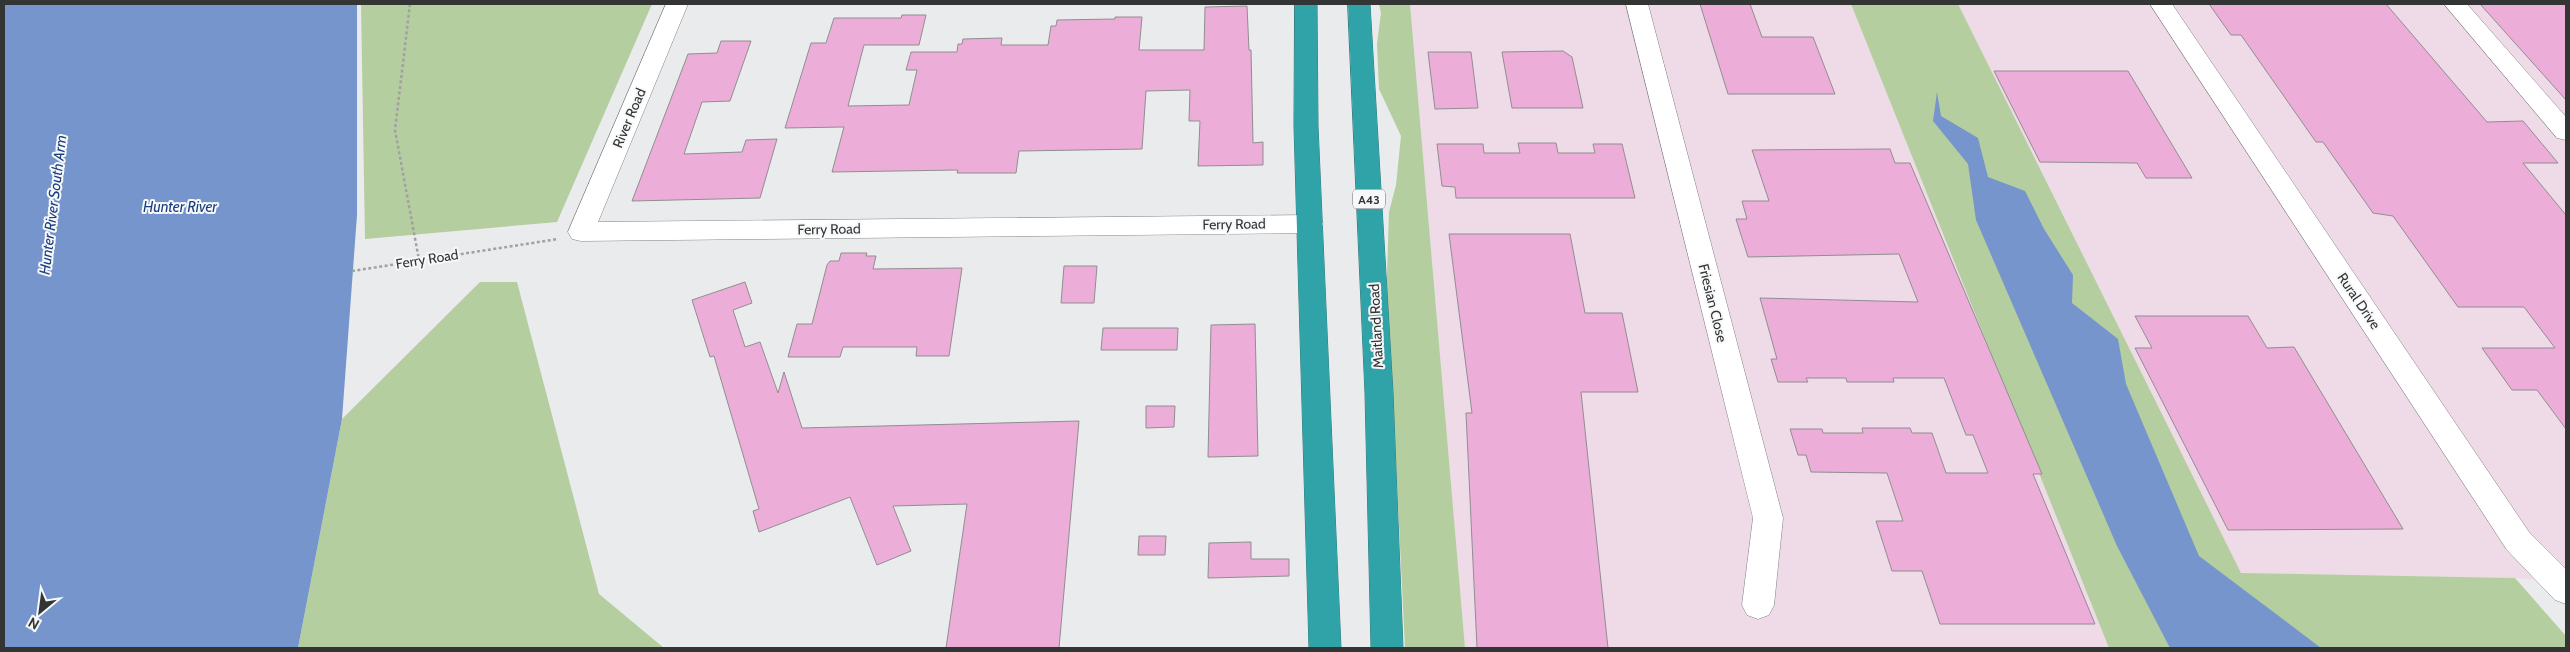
<svg xmlns="http://www.w3.org/2000/svg" width="2570" height="652" font-family="Cabin,sans-serif">
<rect width="100%" height="100%" fill="#eaebec"/>
<!-- industrial -->
<path fill="#efdae7" d="M1410,4h441l258,644h-644z
M1958,4h608v578l-51,-4 -274,-5z"/>
<!-- green -->
<path fill="#b4ce9f" d="M361,4h291l-95,218 -192,17z
M1379,4h31l55,644h-60l-11,-226 -8,-115 3,-95 7,-27 5,-49 -22,-47 -2,-45 4,-31z
M1851,4h107l283,569 274,5 51,58v12h-457z
M480,282h37l82,312 65,54h-366l44,-229z"/>
<!-- water -->
<path fill="#7595cc" d="M4,4h353v211l-15,204 -44,229h-294z
M1937,92l4,24 37,22 10,39 37,14 19,38 29,46 -1,28 46,36 8,45 73,172 122,92h-151l-53,-102 -141,-326 -8,-56 -35,-43z"/>
<!-- building -->
<path fill="#ecaed8" stroke="#908e8f" d="M1700,4h50l12,33h51l22,57h-107z
M2209,4h177l101,118 36,-1 35,42h-35l43,52v214l-29,-39h-25l-30,-42h73l-31,-41h-66l-65,-91 -20,-3 -50,-71h-7l-75,-107h-10z
M2480,4h86v96z
M1247,6l2,44h2l2,93 10,-1v23l-65,1 2,-45h-11l1,-31 -44,1 -4,58 -123,2 -3,22h-59l1,-3 -126,2 12,-45 -59,1 26,-85h15l8,-25h67l1,-3h24l-7,30h-55l-16,61 61,-1 8,-35h-11l5,-18h46l1,-8h4l1,-5 39,-1 -1,7h47l3,-19h5l1,-6 58,-1v-2h27l-3,33h65l1,-43z
M721,41h30l-21,60 -28,1 -18,52 58,-2 4,-12 31,-1 -17,59 -128,3 56,-147 29,-1z
M1563,51l9,6 11,51h-71l-10,-56z
M1428,52h43l7,56 -43,1z
M1994,71h134l64,107h-46l-9,-15 -97,-1z
M1518,143h38l2,10h37l-2,-9h29l13,54h-179l-1,-11 -13,-1 -5,-42h46l1,9h36z
M1890,149l5,14h15l132,311h-9l62,150h-155l-18,-53h-30l-16,-50h27l-16,-48 -76,-1 -5,-17h-8l-8,-26h32l1,4h40l-1,-5h48l2,5h20l14,40h42l-15,-38h-7l-22,-57h-51l1,4h-47l-1,-4h-40l2,4h-30l-7,-23h6l-17,-61 158,4 -19,-48 -151,3 -12,-38h11l-5,-18h27l-17,-51z
M1449,234h121l15,79h37l16,79h-57l27,256h-131l-11,-235h6z
M841,253h26l-1,3h10l-3,13 89,-1 -13,88h-33l1,-9h-74l-3,10h-52l9,-33h15l15,-59 3,-4h9z
M1064,266h33l-3,37h-33z
M745,282l7,21 -19,7 12,37 15,-5 18,51 6,-21 18,56 277,-7 -20,227h-113l21,-144 -74,2 18,45 -34,14 -27,-68 -91,35 -6,-21 6,-2 -45,-153 -4,1 -18,-57z
M2135,316h113l19,32 27,-1 109,182 -175,1 -93,-182h17z
M1255,324l3,132 -50,1 3,-132z
M1103,328h75l-1,22h-76z
M1146,406h29l-1,21 -28,1z
M1139,536h27l-1,19h-27z
M1251,542v17h38v17l-81,2 1,-35z"/>
<g fill="none" stroke-linecap="round" stroke-linejoin="round">
<!-- minor casing -->
<g stroke="#818183" stroke-width="1">
<path id="minor" d="M666,4h22l-90,218 712,-7 9,2 4,7 -4,7 -9,2 -729,8 -9,-2 -4,-7z
M1626,4h22l135,514 -9,87 -5,10 -11,4 -11,-4 -5,-10 11,-87z
M2150,4h22l357,528 37,37v35l-11,-4 -48,-50z
M2444,4h23l99,113v23l-9,-2z"/>
</g>
<!-- highway casing -->
<g stroke="#317c7f" stroke-width="1">
<path id="highway" d="M1295,4h22l1,122 23,522h-32l-15,-522z
M1348,4h22l23,389 10,255h-32l-6,-255z"/>
</g>
<!-- path -->
<path stroke="#a0a1a1" stroke-width="2.5" stroke-dasharray="3 2.5" stroke-linecap="butt" d="M410,4l-15,126 24,130
M352,271l206,-32"/>
<!-- minor -->
<use href="#minor" fill="#fff" fill-rule="evenodd"/>
<!-- highway -->
<use href="#highway" fill="#30a3a8" fill-rule="evenodd"/>
</g>
<g text-anchor="middle" dominant-baseline="central" stroke-width="4" stroke-linejoin="round" paint-order="stroke">
<!-- shield labels -->
<rect fill="#f7f8f9" stroke="#6e6f6f" stroke-width="1" x="1353" y="189.5" width="32" height="19" rx="4"/>
<g font-size="12" font-weight="bold" fill="#333434">
<text x="1369" y="199">A43</text>
</g>
<!-- street labels -->
<g font-size="14" fill="#333434" stroke="#f7f8f9">
<text transform="translate(629 118) rotate(-67)">River Road</text>
<text transform="translate(1234 224) rotate(-1)">Ferry Road</text>
<text transform="translate(829 229) rotate(-1)">Ferry Road</text>
<text transform="translate(427 259) rotate(-9)">Ferry Road</text>
<text transform="translate(2359 301) rotate(56)">Rural Drive</text>
<text transform="translate(1713 303) rotate(76)">Friesian Close</text>
<text transform="translate(1376 326) rotate(-93)">Maitland Road</text>
</g>
<!-- water labels -->
<g font-size="15" font-style="italic" fill="#1a3f81" stroke="#f7f8f9">
<text transform="translate(53 205) rotate(-83)">Hunter River South Arm</text>
<text x="180" y="207">Hunter River</text>
</g>
</g>
<!-- border -->
<rect width="2570" height="652" fill="none" stroke="#333434" stroke-width="10"/>
<!-- north arrow -->
<g transform="translate(40 612) rotate(209)" stroke="#f7f8f9" stroke-width="4" paint-order="stroke">
<path d="M0-4L9 19L0 12L-9 19Z" fill="#333434"/>
<text y="-8" font-size="14" font-weight="bold" text-anchor="middle" fill="#333434">N</text>
</g>
</svg>
